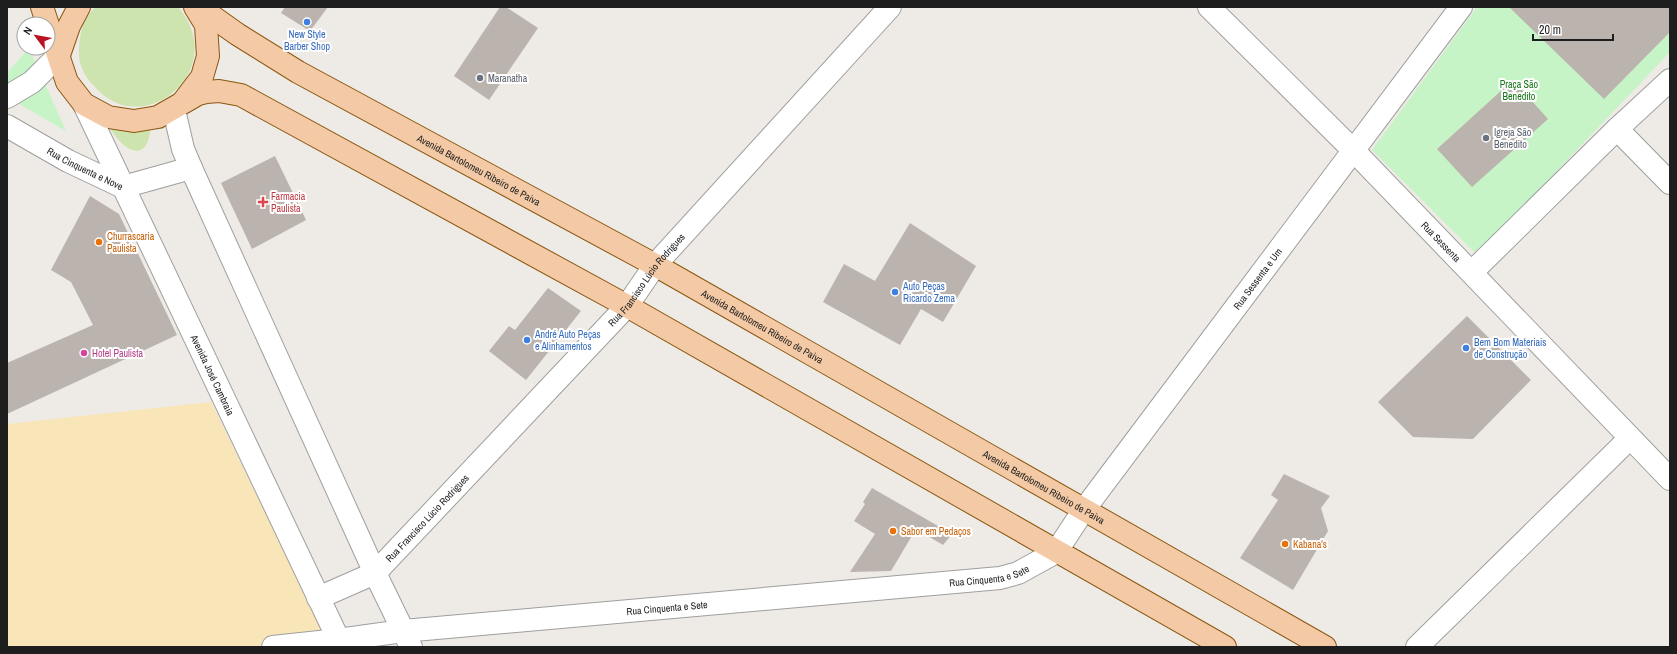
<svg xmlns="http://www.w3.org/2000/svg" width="1677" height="654" font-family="'Archivo Narrow',sans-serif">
<rect width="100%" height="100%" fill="#eeeae5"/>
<!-- grass -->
<path fill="#cee4af" d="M96,7h82c54,63 -36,136 -84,79 -9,-9 -16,-22 -15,-35 0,-17 4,-33 17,-44z
M109,125h40c2,6 1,10 -1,16 -9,24 -34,-2 -39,-16z"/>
<!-- sand -->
<path fill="#f8e6b9" d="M211,402l117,239 -55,6h-266v-223z"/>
<!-- park -->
<path fill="#c6f4c6" d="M1477,7h193v45l-193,203 -105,-105z
M29,48l37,83 -59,-34v-24z"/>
<!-- building -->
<path fill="#bbb3ae" d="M285,7h43l-18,24 -29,-18z
M500,7h6l32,21 -49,72 -35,-24z
M1509,7h161v25l-66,67z
M1513,80l35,39 -76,68 -35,-38z
M275,156l31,64 -54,29 -31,-66z
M90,196l29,18 58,121 -170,79v-51l86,-38 -22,-43 -20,-12z
M910,223l66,43 -33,56 -22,-13 -21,36 -77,-43 21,-38 31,17z
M548,288l33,23 -55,69 -37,-29 20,-25 6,4z
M1467,316l64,64 -58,59 -60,-2 -35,-35z
M1284,474l46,22 -9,12 7,23 -35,59 -53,-32 38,-58 -7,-5z
M872,488l80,46 -9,11 -27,-16 -25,42 -41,1 25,-38 -21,-13 11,-17 -2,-2z"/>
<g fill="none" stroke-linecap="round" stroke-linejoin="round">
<!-- minor casing -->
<g stroke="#9f9f9f" stroke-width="24">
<g id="minor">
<path d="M7,97l25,-15 27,-27"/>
<path id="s1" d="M84,104l258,543"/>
<path d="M174,110l9,39 8,19 184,405 36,74"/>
<path id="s2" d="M7,126l61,35 55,26 68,-19"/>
<path d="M1617,129l53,54"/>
<path d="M1472,272l145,-143 53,-49"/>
<path id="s3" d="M318,598l57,-25 252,-267 28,-41 235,-258"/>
<path id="s4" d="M273,647l65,-7 65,-9 597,-53 18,-5 38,-21 27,-41 378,-504"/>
<path d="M1417,647l213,-209"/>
</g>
</g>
<!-- tertiary casing -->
<g stroke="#9f9f9f" stroke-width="24">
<g id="tertiary">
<path id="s5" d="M1209,7l145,144 316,328"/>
</g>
</g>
<!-- primary casing -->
<g stroke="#8a560e" stroke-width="24">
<g id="primary">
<path d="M42,7l25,75 17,22 24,13 26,4 24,-4 40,-23 8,-2 13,-1 22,4 386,211 598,341"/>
<path id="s6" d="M199,7l38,27 61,38 357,193 670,382"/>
<path d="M59,55l10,-29 10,-19"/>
<path d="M183,102l19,-25 6,-21 -2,-31 -11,-18"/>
</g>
</g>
<!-- minor -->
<use href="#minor" stroke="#fff" stroke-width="22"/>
<!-- tertiary -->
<use href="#tertiary" stroke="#fff" stroke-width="22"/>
<!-- primary -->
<use href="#primary" stroke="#f3caa5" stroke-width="22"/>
</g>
<!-- markers -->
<g fill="#3f7fe0" stroke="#fff" stroke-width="1.5">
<circle cx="307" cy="22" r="4"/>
<circle cx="895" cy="292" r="4"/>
<circle cx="527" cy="340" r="4"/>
<circle cx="1466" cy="348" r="4"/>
</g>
<g fill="#6b7280" stroke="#fff" stroke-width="1.5">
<circle cx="480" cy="78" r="4"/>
<circle cx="1486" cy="138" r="4"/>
</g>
<path fill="#e0444e" stroke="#fff" stroke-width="1.5" d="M261 196h4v4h4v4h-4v4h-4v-4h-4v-4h4z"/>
<g fill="#e8710a" stroke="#fff" stroke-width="1.5">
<circle cx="99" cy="242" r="4"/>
<circle cx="893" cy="531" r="4"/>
<circle cx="1285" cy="544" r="4"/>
</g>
<circle fill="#d1479c" stroke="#fff" stroke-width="1.5" cx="84" cy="353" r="4"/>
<g text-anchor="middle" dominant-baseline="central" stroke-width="4" stroke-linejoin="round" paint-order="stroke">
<!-- shop labels -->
<g font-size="10" fill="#366cbe" stroke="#fff" text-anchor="start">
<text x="307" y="34" text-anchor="middle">New Style<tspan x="307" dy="12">Barber Shop</tspan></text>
<text x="903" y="286">Auto Peças<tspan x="903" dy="12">Ricardo Zema</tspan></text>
<text x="535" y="334">André Auto Peças<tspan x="535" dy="12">e Alinhamentos</tspan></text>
<text x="1474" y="342">Bem Bom Materiais<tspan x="1474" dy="12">de Construção</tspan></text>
</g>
<!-- worship labels -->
<g font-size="10" fill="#5b616d" stroke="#fff" text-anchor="start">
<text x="488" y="78">Maranatha</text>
<text x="1494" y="132">Igreja São<tspan x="1494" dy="12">Benedito</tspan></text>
</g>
<!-- park labels -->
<g font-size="10" fill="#167316" stroke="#fff">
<text x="1519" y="84">Praça São<tspan x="1519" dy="12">Benedito</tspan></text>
</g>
<!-- street labels -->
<g font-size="10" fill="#1e1e1e" stroke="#fff">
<text stroke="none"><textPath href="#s2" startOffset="89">Rua Cinquenta e Nove</textPath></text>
<text stroke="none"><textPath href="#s6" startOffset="324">Avenida Bartolomeu Ribeiro de Paiva</textPath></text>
<text stroke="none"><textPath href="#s5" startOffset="330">Rua Sessenta</textPath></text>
<text stroke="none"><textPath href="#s4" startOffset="1132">Rua Sessenta e Um</textPath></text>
<text stroke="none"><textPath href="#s3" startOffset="462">Rua Francisco Lúcio Rodrigues</textPath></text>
<text stroke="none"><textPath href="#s6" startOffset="648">Avenida Bartolomeu Ribeiro de Paiva</textPath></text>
<text stroke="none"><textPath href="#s1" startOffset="300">Avenida José Cambraia</textPath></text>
<text stroke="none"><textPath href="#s6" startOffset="972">Avenida Bartolomeu Ribeiro de Paiva</textPath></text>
<text stroke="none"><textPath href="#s3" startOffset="138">Rua Francisco Lúcio Rodrigues</textPath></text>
<text stroke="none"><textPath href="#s4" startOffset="720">Rua Cinquenta e Sete</textPath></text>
<text stroke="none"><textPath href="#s4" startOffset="396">Rua Cinquenta e Sete</textPath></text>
</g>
<!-- health labels -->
<g font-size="10" fill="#be3a42" stroke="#fff" text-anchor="start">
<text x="271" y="196">Farmacia<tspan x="271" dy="12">Paulista</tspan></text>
</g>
<!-- food labels -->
<g font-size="10" fill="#c56008" stroke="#fff" text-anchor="start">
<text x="107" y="236">Churrascaria<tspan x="107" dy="12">Paulista</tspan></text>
<text x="901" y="531">Sabor em Pedaços</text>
<text x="1293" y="544">Kabana's</text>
</g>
<!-- hotel labels -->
<g font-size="10" fill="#b23c85" stroke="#fff" text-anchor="start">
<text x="92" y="353">Hotel Paulista</text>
</g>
</g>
<!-- border -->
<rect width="1677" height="654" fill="none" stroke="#1e1e1e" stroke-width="16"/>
<!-- north arrow -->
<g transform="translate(36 36) rotate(302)"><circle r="19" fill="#ffffff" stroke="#a5a5a5"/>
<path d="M0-3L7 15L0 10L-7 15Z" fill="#ba1221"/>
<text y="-6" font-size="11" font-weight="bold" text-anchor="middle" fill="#1e1e1e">N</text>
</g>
<!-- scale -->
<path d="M1533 34v6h80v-6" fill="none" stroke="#1e1e1e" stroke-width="2"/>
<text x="1539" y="34" font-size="12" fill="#1e1e1e" stroke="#ffffff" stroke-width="3" paint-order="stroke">20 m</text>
</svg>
